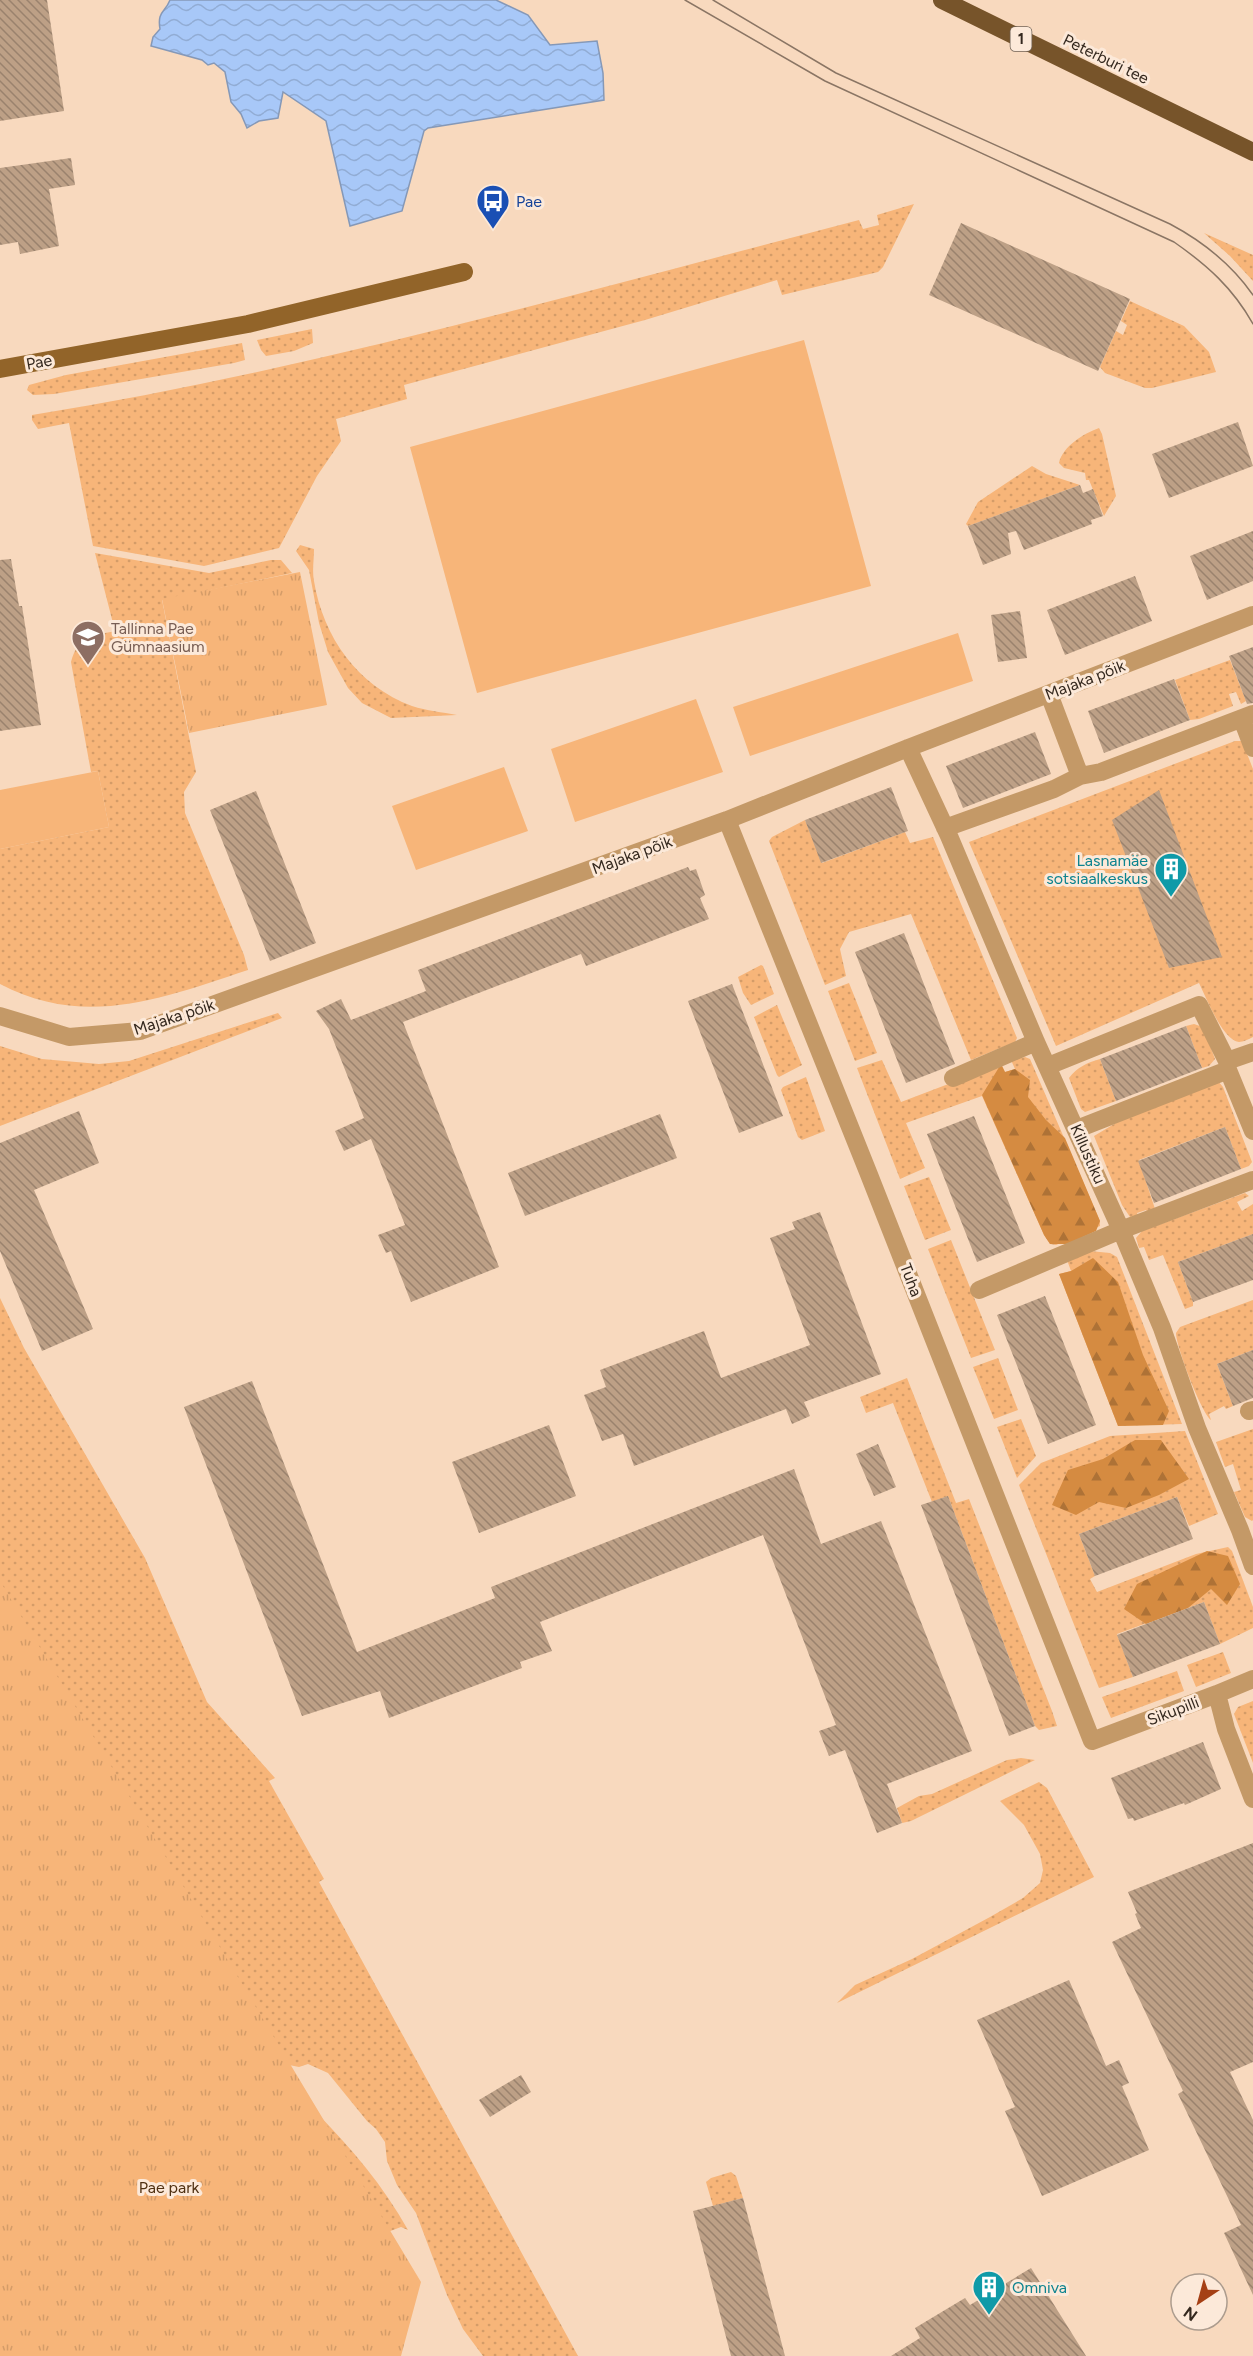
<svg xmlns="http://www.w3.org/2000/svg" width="1253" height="2356" font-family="Figtree,sans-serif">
<defs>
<pattern id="grass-dots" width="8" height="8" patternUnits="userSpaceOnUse" patternTransform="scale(1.5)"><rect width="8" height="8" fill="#f7b579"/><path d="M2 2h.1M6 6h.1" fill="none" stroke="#d49c68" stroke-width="1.8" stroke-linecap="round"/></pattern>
<pattern id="forest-firs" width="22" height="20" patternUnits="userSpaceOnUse" patternTransform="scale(1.5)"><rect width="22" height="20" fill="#d58b41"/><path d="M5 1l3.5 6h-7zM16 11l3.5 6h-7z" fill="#ae7236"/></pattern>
<pattern id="park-tufts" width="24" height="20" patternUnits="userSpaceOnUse" patternTransform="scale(1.5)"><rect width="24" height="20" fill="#f7b579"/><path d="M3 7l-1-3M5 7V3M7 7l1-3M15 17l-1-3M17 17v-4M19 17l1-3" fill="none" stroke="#d49c68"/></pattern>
<pattern id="water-waves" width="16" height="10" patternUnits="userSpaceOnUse" patternTransform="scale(1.5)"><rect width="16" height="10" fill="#a8c8f8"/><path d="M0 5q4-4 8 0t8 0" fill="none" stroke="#91acd4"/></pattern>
<pattern id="building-back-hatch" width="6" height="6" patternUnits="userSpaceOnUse" patternTransform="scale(1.5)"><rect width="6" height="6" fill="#bda086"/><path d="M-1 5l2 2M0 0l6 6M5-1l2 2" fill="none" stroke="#9a826d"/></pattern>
</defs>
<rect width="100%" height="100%" fill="#f8d9be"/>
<!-- grass -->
<path fill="url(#grass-dots)" d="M914,204l-31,63 -5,5 -96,23 -5,-15 -132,40 -241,65 3,14 -71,20 5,22 -24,35 -38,72 -75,18 -111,-20 -24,-123 -31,6 -6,-9v-5c280,-45 553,-124 827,-195l4,9 16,-4 -2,-10z
M1204,233l49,22v26l-23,-25z
M1130,301l54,25 25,26 7,20 -64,16h-7l-40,-15 -5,-6 16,-36 7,4 4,-10 -6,-4z
M312,329l1,14 -19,8 -28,5 -5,-6 -4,-10z
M242,343l3,17 -11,3 -180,31 -21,1 -6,-5 2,-5 37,-10z
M1099,428l3,6 14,62 -12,20 -15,-36h-3l-1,-7 -21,-5 -5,-5c4,-17 24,-29 40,-35z
M1032,466l14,8 34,11 -112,41 -2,-2 12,-22z
M300,545l14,4c0,11 -2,22 0,32 9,56 44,105 98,125 15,5 30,6 45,9l-66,3 -29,-15 -14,-15 -20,-36 -9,-29 -10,-53 -13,-19z
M95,553l114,20 62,-13h10l11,13 -130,27 34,172 -12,20 1,21 59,142 4,15c-85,28 -162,59 -248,14v-135l109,-22 -11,-56 -7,1 -20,-110c7,-26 20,-26 44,-31z
M1230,660l16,41 -5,3 -5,-12 -7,2 4,12 -34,13 -9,1 -15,-40z
M1235,741h7l11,28v268c-4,2 -10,5 -14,5 -16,-1 -33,-45 -40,-59l-143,63 -87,-204z
M805,820l17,43 83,-31 5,11 23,-6 84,201 -2,4 -44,18 -60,-146 -62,18 -9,17 6,27 -21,9 -56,-144 3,-4z
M761,965l2,1 11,28 -23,11 -8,-12 -5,-16z
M849,983l28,70 -22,8 -27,-70z
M777,1005l25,60 -23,12 -2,-2 -23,-58z
M278,1013l4,5 -282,108v-80l42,13 57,5 30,-3z
M1194,1024l9,3 12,32 -6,7 -7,2 -16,-42z
M1025,1057l5,2 70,162v5l-44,19 -6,-1 -6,-9 -62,-139 -76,27 19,45 -25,11 -43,-111 25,-8 19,42 100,-38 4,8 10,-3 -4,-9z
M1100,1059l16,42 -31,11 -4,-3 -12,-31c8,-11 18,-15 31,-19z
M806,1077l19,54 -23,9 -4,-3 -17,-47 2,-3z
M1218,1081l5,6 29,75 -3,4 -8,3 -16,-42 -86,33 16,49 -7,3 -2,-2 -9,3 1,3 -8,1 -8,-12 -28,-69 32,-19z
M929,1177l22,53 -26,10 -21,-54z
M1245,1193l4,3 -12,6 5,9 11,-7v30l-75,28 15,40v4l-8,3 -22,-54 -14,5 -5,-13 -5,1 -3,-10 6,-7z
M951,1240l44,110 -24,8 -43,-109z
M1090,1251l20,2 7,4 65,167 -64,2 -59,-152 12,-3 -4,-11z
M0,1298l24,50 121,210 62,144 68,76 -6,3 55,98 -5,3 259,474h-95l-20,-27 -16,-34 -31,-82 -19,-28 -10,-24 -2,-19 -9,-13 -9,-8 -39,-48 -20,-9 -9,3 -10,-2 -289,-258z
M1253,1300v50l-36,14 16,42 -7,3 -2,-3 -15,8 2,6c-10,-8 -35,-74 -35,-87l4,-6z
M998,1358l20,52 -24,9 -21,-52z
M907,1378l49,125 13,-4 83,212 5,15 -18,4 -4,-4 -87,-230 -16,6 -39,-99 -27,10 -6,-16z
M1021,1419l15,37 -19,22 -20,-51z
M1253,1429v91l-1,1 -7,-4 -11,-25 7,-2 -8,-26 -8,3 -9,-25z
M1185,1431l33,83 -29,12 -12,-29 -98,37 16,42 -5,3 7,13 99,-38 32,-7 4,4 21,56v21l-33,16 -16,-42 -87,32 16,43 -34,11 -80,-203 22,-22 69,-27z
M1223,1652l8,21 -35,14 -9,-22z
M1177,1671l7,20 -73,27 -9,-21z
M1253,1701v62l-19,-49 4,-7z
M1021,1758l14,2 -124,61 -9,2 -5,-15 22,-12 13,-2 75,-34z
M1039,1782l8,6 47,89 -257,126 18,-18 57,-26 78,-42 33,-19 17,-15 3,-13 -3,-16 -16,-29 -24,-24z
M315,2111c36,37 68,74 93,119l-7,-3 -48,18z
M731,2172l5,4 7,22 -30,8 -7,-24 5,-4z"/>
<!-- forest -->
<path fill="url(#forest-firs)" d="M1001,1064l4,8 10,-3 15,11 -2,17 18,23 19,18 35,83 -4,10 -28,13h-18l-6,-9 -62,-140z
M1093,1258l25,24 25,73 26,56 -6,14 -45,1 -59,-152 12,-3z
M1135,1440h26l28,39 -30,16 -33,13 -27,-6 -23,13 -24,-10 16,-35 35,-11z
M1207,1551l21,5 12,28 -13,21 -16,-16 -23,19 -42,16 -22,-15 13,-25z"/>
<!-- park -->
<path fill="url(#park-tufts)" d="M300,572l27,133 -138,28 -27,-134z
M0,1581l421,701 -20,74h-401z"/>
<!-- garden -->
<path fill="#f7b579" d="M804,340l67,246 -394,107 -67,-246z
M958,633l15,48 -223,75 -17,-49z
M696,699l27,73 -148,50 -24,-73z
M504,767l24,64 -112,39 -24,-64z
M98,771l11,56 -109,22v-59z"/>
<!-- water -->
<path fill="url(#water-waves)" stroke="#8598b7" stroke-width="1.5" d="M170,0h326l32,15 22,30 47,-4 6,32 1,27 -176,28 -4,3 -22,80 -52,15 -24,-105 -43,-29 -5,26 -19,3 -12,7 -6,-14 -10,-12 -6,-30 -11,-9 -6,2 -6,-5 -51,-14 2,-9 7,-8c-3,-18 5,-16 10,-29z"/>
<!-- building -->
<path fill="url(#building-back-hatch)" d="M0,0h47l17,111 -64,10z
M71,158l4,27 -26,4 10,57 -39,8 -2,-12 -18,3v-77z
M961,223l169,76 -32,72 -169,-76z
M1238,422l15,44 -84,32 -17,-44z
M1080,485l3,8 10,-4 10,27 -12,4 1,4 -68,26 -8,-19 -8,2 3,21 -28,11 -15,-39z
M1253,531v50l-46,19 -17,-44z
M11,559l8,47h3l19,119 -41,6v-171z
M1135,576l17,45 -87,34 -18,-45z
M1020,611l7,47 -29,4 -7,-47z
M1253,647v56l-6,1 -18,-48z
M1174,679l16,41 -86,33 -16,-42z
M1035,732l16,42 -88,34 -17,-42z
M891,787l17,44 -87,32 -16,-43z
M1159,790l63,167 -53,11 -57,-148z
M256,791l60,152 -46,18 -60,-151z
M688,867l2,4 6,-2 9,26 -5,3 9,21 -123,47 -5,-12 -178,68 96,245 -88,35 -20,-51 -5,2 -8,-18 27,-10 -34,-86 -27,12 -9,-20 29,-13 -35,-89 -13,-18 25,-12 10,21 75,-29 -8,-21z
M904,933l51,131 -49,19 -51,-131z
M732,984l51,132 -44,17 -51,-132z
M1186,1026l16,42 -86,33 -16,-42z
M79,1111l20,52 -65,27 59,139 -51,22 -42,-100v-108z
M660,1114l17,44 -152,58 -17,-43z
M974,1116l51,127 -48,19 -50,-128z
M1225,1127l16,42 -87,34 -16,-42z
M820,1212l61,162 -77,28 6,14 -18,8 -6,-15 -152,57 -11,-32 -21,7 -18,-46 22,-8 -6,-17 104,-39 17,47 89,-33 -40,-107 25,-9 -3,-7z
M1253,1234v46l-60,22 -15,-40z
M1045,1296l51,129 -48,19 -51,-129z
M1253,1350v48l-20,8 -16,-42z
M252,1381l105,271 138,-54 -4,-11 303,-118 27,75 60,-23 91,230 -85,33 15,39 -25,10 -32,-83 -16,6 -10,-25 17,-6 -73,-190 -223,87 12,29 -32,11 2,6 -133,50 -9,-27 -78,25 -118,-309z
M549,1425l27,71 -97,37 -27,-71z
M878,1444l18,43 -22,9 -18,-42z
M948,1496l87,230 -26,10 -88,-231z
M1177,1497l16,42 -98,37 -16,-42z
M1204,1602l16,42 -87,33 -16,-42z
M1203,1742l18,47 -36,16 -1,-2 -50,18 -1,-3 -5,1 -17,-41z
M1253,1843v219l-23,10 23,48v175l-29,-62 17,-8 -63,-131 5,-3 -71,-149 29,-14 -6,-14 2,-1 -9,-21z
M1069,1980l37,86 13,-6 10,23 -7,3 27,64 -107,46 -37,-85 10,-4 -38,-87z
M521,2075l10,17 -41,25 -11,-17z
M743,2198l42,158h-54l-38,-145z
M1031,2268l55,88h-195l29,-18 -5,-10 50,-30 5,7z"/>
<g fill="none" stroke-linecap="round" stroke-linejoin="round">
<!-- minor -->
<path stroke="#c49967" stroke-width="18" d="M1049,694l31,82 21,-4 152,-58
M1242,719l11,29
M908,748l41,88 87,206 85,188 41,98 35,100 43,102 13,36
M727,820l141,352 224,569 125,-47 36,-15
M945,828l109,-39 26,-13
M0,1016l69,21 71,-6 587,-211 181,-72 345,-133
M1227,1061l26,-9
M1048,1066l151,-61 28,56 1,9 -151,59
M1228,1070l25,61
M953,1078l83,-36
M979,1290l142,-60 132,-50
M1249,1411l4,-1
M1217,1694l9,35 27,70"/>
<!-- major -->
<path stroke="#926429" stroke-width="18" d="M0,369l248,-45 216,-52"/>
<!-- highway -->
<path stroke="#77542a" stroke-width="18" d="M942,0l311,152"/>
<!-- tram -->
<path stroke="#8a7564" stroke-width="1.5" d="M685,0l140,81 349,161c33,23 59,46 79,82
M713,0l123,73 334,151c32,17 62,41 83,71"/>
</g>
<!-- icons -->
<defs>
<g id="bus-pin" transform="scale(1.725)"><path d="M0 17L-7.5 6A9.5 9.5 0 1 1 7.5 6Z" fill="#1a4fb4" stroke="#fce9d9"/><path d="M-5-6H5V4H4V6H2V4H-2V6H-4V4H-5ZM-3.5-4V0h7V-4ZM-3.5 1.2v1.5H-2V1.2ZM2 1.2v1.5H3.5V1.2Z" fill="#fff"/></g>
<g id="school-pin" transform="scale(1.725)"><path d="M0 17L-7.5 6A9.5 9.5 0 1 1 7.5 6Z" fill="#8d6e63" stroke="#fce9d9"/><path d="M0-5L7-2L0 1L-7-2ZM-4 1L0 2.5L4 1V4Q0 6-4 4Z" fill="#fff"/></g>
<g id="building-pin" transform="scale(1.725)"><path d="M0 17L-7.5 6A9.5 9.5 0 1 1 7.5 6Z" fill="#0f9aa8" stroke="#fce9d9"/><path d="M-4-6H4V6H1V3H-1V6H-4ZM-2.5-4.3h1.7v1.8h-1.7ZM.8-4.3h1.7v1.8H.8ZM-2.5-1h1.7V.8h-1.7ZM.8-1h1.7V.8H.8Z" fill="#fff"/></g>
</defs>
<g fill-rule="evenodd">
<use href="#bus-pin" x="493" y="201"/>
<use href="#school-pin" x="88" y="637"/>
<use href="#building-pin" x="1171" y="869"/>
<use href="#building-pin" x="989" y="2287"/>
</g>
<g text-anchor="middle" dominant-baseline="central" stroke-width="6" stroke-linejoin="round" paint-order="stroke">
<!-- shield labels -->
<rect fill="#fce9d9" stroke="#706256" stroke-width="1.5" x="1010.5" y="27" width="21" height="24" rx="4.5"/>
<g font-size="15" font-weight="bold" fill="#34281e">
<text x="1021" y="39">1</text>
</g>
<!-- street labels -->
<g font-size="16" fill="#34281e" stroke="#fce9d9">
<text transform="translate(1106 59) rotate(26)">Peterburi tee</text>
<text transform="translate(39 362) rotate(-10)">Pae</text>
<text transform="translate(1085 680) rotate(-21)">Majaka põik</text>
<text transform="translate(632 855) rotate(-20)">Majaka põik</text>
<text transform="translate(174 1017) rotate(-18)">Majaka põik</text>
<text transform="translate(1088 1154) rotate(66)">Killustiku</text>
<text transform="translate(911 1280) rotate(69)">Tuha</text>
<text transform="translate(1173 1711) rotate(-21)">Sikupilli</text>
</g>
<!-- transit labels -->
<g font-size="16" fill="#164399" stroke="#fce9d9" text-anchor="start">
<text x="516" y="201">Pae</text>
</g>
<!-- education labels -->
<g font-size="16" fill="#785e54" stroke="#fce9d9" text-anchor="start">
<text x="111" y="628">Tallinna Pae<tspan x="111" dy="18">Gümnaasium</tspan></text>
</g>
<!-- culture labels -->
<g font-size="16" fill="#0d838f" stroke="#fce9d9" text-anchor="end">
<text x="1148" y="860">Lasnamäe<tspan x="1148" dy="18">sotsiaalkeskus</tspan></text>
<text x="1012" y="2287" text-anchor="start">Omniva</text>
</g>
<!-- park labels -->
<g font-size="16" fill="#503112" stroke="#fce9d9">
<text x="169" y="2187">Pae park</text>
</g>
</g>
<!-- north arrow -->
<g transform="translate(1199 2302) rotate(216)"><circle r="28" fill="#fce9d9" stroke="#ac9c8e" stroke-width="1.5"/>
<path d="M0-4.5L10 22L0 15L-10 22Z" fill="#a54015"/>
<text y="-9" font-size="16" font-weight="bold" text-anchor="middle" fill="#34281e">N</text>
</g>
</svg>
